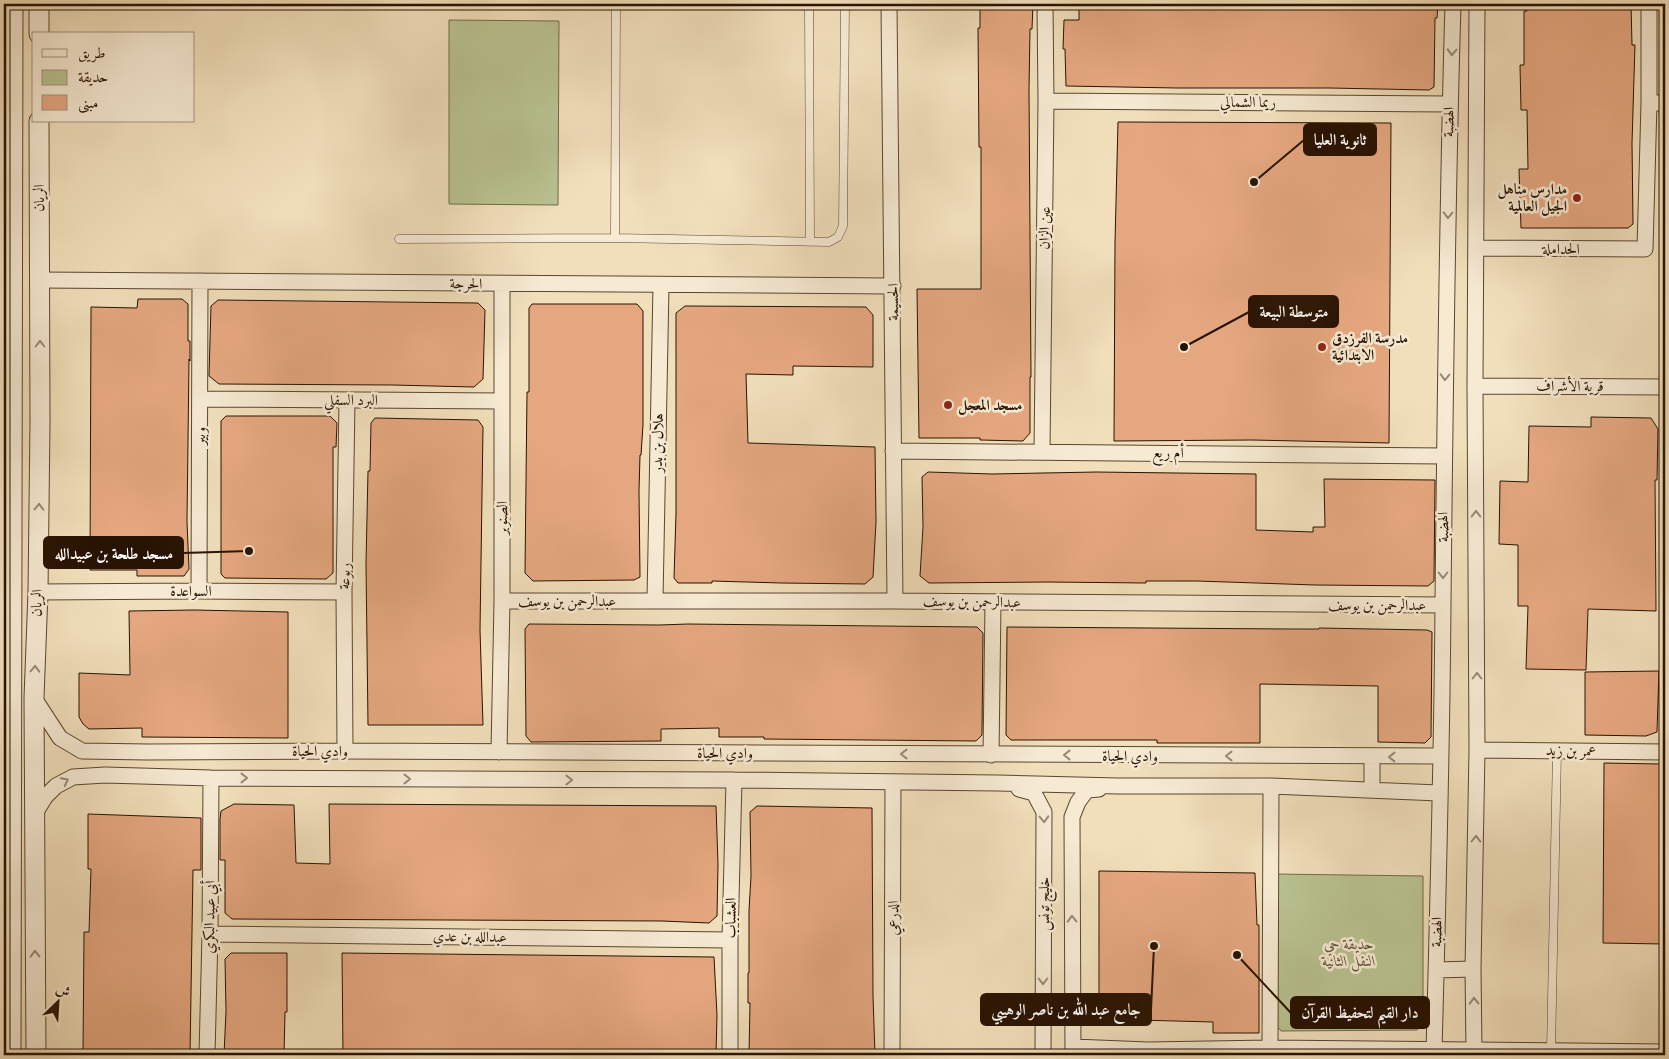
<svg xmlns="http://www.w3.org/2000/svg" width="1669" height="1059" font-family="'IM FELL DW Pica',Amiri,serif">
<rect width="100%" height="100%" fill="#f1dfbb"/>
<filter id="stains"><feTurbulence type="fractalNoise" baseFrequency=".004" numOctaves="4"/><feColorMatrix values="0 0 0 0 .2 0 0 0 0 .09 0 0 0 0 .02 0 0 0 .5 -.17"/></filter>
<radialGradient id="worn" r=".72"><stop offset=".6" stop-color="#630" stop-opacity="0"/><stop offset="1" stop-color="#630" stop-opacity=".3"/></radialGradient>
<!-- green -->
<path fill="#b9c291" stroke="#706a4a" d="M449,20l110,1 -1,184 -109,-1z
M1275,874l148,2v149l-6,5 -136,1 -6,-7z"/>
<!-- building -->
<path fill="#e5a780" stroke="#281302" d="M980,4h53l-1,25h-2l-1,60 2,288h-1v56l-7,8 -43,-1v-2h-61l-2,-149h64v-142h-2l-1,-119h2z
M1079,4h359l-1,14h-2l-1,69 -5,3 -99,-2h-153l-111,-2 -1,-37h-2l1,-29h15z
M1527,4h104l1,41h3l-3,98 1,81 -5,4h-107l-2,-59h9l-1,-59h-6l-1,-45h4v-54h3z
M1118,122l273,1 -2,320 -137,-3 -138,1 1,-199z
M138,299h44l6,5v37h2v20l-1,-2 -2,163 2,47 -5,7h-47v-6h-47l1,-263 46,1z
M218,300l260,3 7,7 -2,69 -9,8 -82,-2 -173,-1 -10,-8 2,-70z
M532,304h105l6,7v114l-2,30h-1l-1,36 1,86 -6,3 -101,1 -8,-8 2,-181h2v-84z
M685,306l181,1 7,8v52l-80,-1v9l-47,-1 2,69 127,4 1,75 -3,55 -8,7 -84,-1 -69,-2v2h-34l-4,-5 2,-65v-200z
M226,416h104l7,7 -1,24h-3v126l-7,6 -101,-1 -4,-4v-153z
M1591,417l60,1 7,11 -1,51h-2l1,131 -68,-2 -2,61 -60,-1 2,-63h-10v-61l-19,-1 1,-63 28,1 1,-56 62,1z
M375,418l103,2 5,7 -3,203 3,95h-115l-2,-161 2,-93h2l1,-48z
M928,472l64,2 104,-2 160,2v56l57,2v-5h12l-1,-48 111,1 -1,101 -6,5 -113,-1 -118,-4h-51v2l-98,-1 -119,1 -9,-7 3,-49 -1,-50z
M194,610l94,2v126l-146,-1v-9l-53,1 -6,-5 -4,-7v-44l51,2 -1,-64z
M529,624l130,1 29,-1 289,3 6,6 -1,102 -6,6 -212,-2v-2h-45v-9l-58,1v12l-130,1 -5,-6 -1,-107z
M1007,627l283,2h29v-1l108,2 5,2 -1,105 -6,6 -47,-1v-56l-118,-2v59h-103v-3h-146l-5,-5z
M1659,671l-2,61 -11,4 -61,-1v-63z
M1604,763l57,1 4,6 -1,174 -61,-1z
M234,804l60,1 2,58 34,1 -1,-60 387,2 2,58 -1,52 -8,7 -47,-2 -430,-2 -7,-6v-53h-5v-41l1,-8z
M757,806l115,2 1,188 2,59h-126l1,-52h-2v-30h1v-62l2,-35 -1,-64z
M88,814l113,4v52h-8l-3,185h-107l1,-123h5l2,-63h-3z
M1099,871l156,2 2,52h2v108h-46v-11l-114,-3z
M231,953h56v59h-2l-1,43h-60l2,-44 -1,-52z
M342,953l372,4 3,58 -1,40h-373z"/>
<g fill="none" stroke-linecap="round" stroke-linejoin="round">
<!-- service casing -->
<g stroke="#5a4630" stroke-width="9">
<path id="service" d="M809,4l1,238
M615,238l1,-234
M399,239l216,-1 214,4 9,-5 5,-11 2,-222
M1551,1051l6,-300"/>
</g>
<!-- minor casing -->
<g stroke="#5a4630" stroke-width="17">
<path id="minor" d="M889,4l6,597
M1046,101l403,3
M1649,103h16
M1476,248l169,1 4,-146v-99
M39,280l854,6
M1475,386l190,1
M200,399l302,2
M893,451l551,5
M1042,451l4,-350 -1,-97
M199,591l1,-310
M38,592l161,-1 145,1
M655,600l6,-314
M502,601h393l548,4
M34,698l26,40 22,13 66,1 197,-1 1095,5
M1477,750l188,2
M345,751l-1,-159 3,-192
M499,752l3,-151v-317
M991,755l2,-153
M1372,757v33
M1019,789l15,4 10,19 -1,243
M34,815l11,-18 11,-11 17,-9 32,-2 106,3 523,2 264,3 120,3h153l168,7
M210,934l520,6
M1436,970l37,-1
M1073,1047l75,3 122,-2 395,4
M1270,1048l1,-262
M1474,1050l-1,-81 4,-219 -2,-364 2,-382
M1434,1051c4,-149 8,-299 9,-448 2,-199 4,-399 10,-599
M207,1055l3,-121 1,-156
M730,1055v-115l4,-160
M892,1055l1,-273
M1073,1055l-1,-238 6,-15 9,-12 12,-1"/>
</g>
<!-- tertiary casing -->
<g stroke="#5a4630" stroke-width="21">
<path id="tertiary" d="M39,4v30
M11,1055l2,-1051
M36,1055l-2,-357 4,-106 2,-170 -1,-301"/>
</g>
<!-- service -->
<use href="#service" stroke="#f6ead3" stroke-width="8"/>
<!-- minor -->
<use href="#minor" stroke="#f6ead3" stroke-width="15"/>
<!-- tertiary -->
<use href="#tertiary" stroke="#f6ead3" stroke-width="19"/>
</g>
<!-- one-way arrows -->
<defs><path id="oneway-chevron" d="M-2-3.5L2.5 0L-2 3.5" fill="none" stroke-width="1.6" stroke-linecap="round" stroke-linejoin="round" transform="scale(1.25)"/></defs>
<g stroke="#998975">
<use href="#oneway-chevron" transform="translate(1452 52) rotate(92)"/>
<use href="#oneway-chevron" transform="translate(1448 215) rotate(91)"/>
<use href="#oneway-chevron" transform="translate(40 344) rotate(-90)"/>
<use href="#oneway-chevron" transform="translate(1445 377) rotate(91)"/>
<use href="#oneway-chevron" transform="translate(39 507) rotate(-89)"/>
<use href="#oneway-chevron" transform="translate(1476 514) rotate(-90)"/>
<use href="#oneway-chevron" transform="translate(1443 575) rotate(90)"/>
<use href="#oneway-chevron" transform="translate(35 669) rotate(-88)"/>
<use href="#oneway-chevron" transform="translate(1477 676) rotate(-90)"/>
<use href="#oneway-chevron" transform="translate(904 754) rotate(-180)"/>
<use href="#oneway-chevron" transform="translate(1067 755) rotate(-180)"/>
<use href="#oneway-chevron" transform="translate(1229 756) rotate(-180)"/>
<use href="#oneway-chevron" transform="translate(1392 757) rotate(180)"/>
<use href="#oneway-chevron" transform="translate(244 778)"/>
<use href="#oneway-chevron" transform="translate(407 779)"/>
<use href="#oneway-chevron" transform="translate(569 780)"/>
<use href="#oneway-chevron" transform="translate(65 781) rotate(-27)"/>
<use href="#oneway-chevron" transform="translate(1044 819) rotate(88)"/>
<use href="#oneway-chevron" transform="translate(1476 839) rotate(-89)"/>
<use href="#oneway-chevron" transform="translate(1072 919) rotate(-91)"/>
<use href="#oneway-chevron" transform="translate(35 954) rotate(-91)"/>
<use href="#oneway-chevron" transform="translate(1043 981) rotate(90)"/>
<use href="#oneway-chevron" transform="translate(1474 1001) rotate(-91)"/>
</g>
<!-- markers -->
<g fill="#8f2418" stroke="#f6ead3" stroke-width="2">
<circle cx="1577" cy="198" r="5"/>
<circle cx="1322" cy="347" r="5"/>
<circle cx="948" cy="405" r="5"/>
</g>
<g text-anchor="middle" dominant-baseline="central" stroke-width="5" stroke-linejoin="round" paint-order="stroke">
<!-- street labels -->
<g font-size="15" fill="#281302" stroke="#f6ead3">
<text x="1248" y="102">ريما الشمالي</text>
<text transform="translate(1449 122) rotate(-89)">الهضبة</text>
<text transform="translate(39 198) rotate(-90)">الريان</text>
<text transform="translate(1045 228) rotate(-89)">عين الزان</text>
<text x="1561" y="249">الحداملة</text>
<text transform="translate(466 284) rotate(1)">الحرجة</text>
<text transform="translate(893 302) rotate(-90)">الحسيمة</text>
<text x="1570" y="386">قرية الأشراف</text>
<text x="351" y="400">البرد السفلي</text>
<text transform="translate(200 436) rotate(-90)">وبير</text>
<text transform="translate(658 443) rotate(-89)">هلال بن بدر</text>
<text transform="translate(1168 453) rotate(1)">أم ريع</text>
<text transform="translate(502 518) rotate(-90)">الصنوبر</text>
<text transform="translate(1443 527) rotate(-90)">الهضبة</text>
<text transform="translate(345 576) rotate(-89)">ربوعة</text>
<text x="191" y="591">السواعدة</text>
<text x="567" y="601">عبدالرحمن بن يوسف</text>
<text transform="translate(972 602) rotate(1)">عبدالرحمن بن يوسف</text>
<text transform="translate(37 603) rotate(-88)">الريان</text>
<text x="1377" y="605">عبدالرحمن بن يوسف</text>
<text x="320" y="751">وادي الحياة</text>
<text transform="translate(1571 751) rotate(1)">عمر بن زيد</text>
<text x="725" y="753">وادي الحياة</text>
<text x="1130" y="756">وادي الحياة</text>
<text transform="translate(1044 904) rotate(-90)">خليج تونس</text>
<text transform="translate(210 917) rotate(-89)">أبي عبيد البكري</text>
<text transform="translate(731 918) rotate(-89)">العشباب</text>
<text transform="translate(893 918) rotate(-90)">الدرعي</text>
<text transform="translate(1437 932) rotate(-89)">الهضبة</text>
<text transform="translate(470 937) rotate(1)">عبدالله بن عدي</text>
</g>
<!-- poi labels -->
<g font-size="15" font-weight="bold" fill="#281302" stroke="#f6ead3" text-anchor="start">
<text x="1567" y="189" text-anchor="end">مدارس مناهل<tspan x="1567" dy="17">الجيل العالمية</tspan></text>
<text x="1332" y="338">مدرسة الفرزدق<tspan x="1332" dy="17">الابتدائية</tspan></text>
<text x="958" y="405">مسجد المعجل</text>
</g>
<!-- park labels -->
<g font-size="15" font-style="italic" fill="#5b5034" stroke="#f6ead3">
<text x="1349" y="944">حديقة حي<tspan x="1349" dy="17">النفل الثانية</tspan></text>
</g>
</g>
<!-- callouts -->
<path fill="none" stroke="#281302" stroke-width="2" d="M1254 182L1304 140M1184 347L1249 312M249 551L183 553M1154 946L1151 1010M1237 955L1291 1013"/>
<g fill="#281302" stroke="#f6ead3" stroke-width="2">
<circle cx="1254" cy="182" r="5"/>
<circle cx="1184" cy="347" r="5"/>
<circle cx="249" cy="551" r="5"/>
<circle cx="1154" cy="946" r="5"/>
<circle cx="1237" cy="955" r="5"/>
</g>
<g fill="#281302" stroke="#281302" stroke-width="2">
<rect x="1304" y="124" width="72" height="31" rx="5"/>
<rect x="1249" y="296" width="89" height="31" rx="5"/>
<rect x="44" y="537" width="139" height="31" rx="5"/>
<rect x="981" y="994" width="170" height="31" rx="5"/>
<rect x="1291" y="997" width="138" height="31" rx="5"/>
</g>
<g font-size="16" text-anchor="middle" font-weight="bold" fill="#fff">
<text x="1340" y="145">ثانوية العليا</text>
<text x="1294" y="317">متوسطة البيعة</text>
<text x="114" y="559">مسجد طلحة بن عبيدالله</text>
<text x="1066" y="1015">جامع عبد الله بن ناصر الوهيبي</text>
<text x="1360" y="1018">دار القيم لتحفيظ القرآن</text>
</g>
<!-- margin -->
<rect width="1669" height="1059" fill="none" stroke="#f1dfbb" stroke-width="20"/>
<rect x="5" y="5" width="1659" height="1049" fill="none" stroke="#281302" stroke-width="2.5"/>
<rect x="10" y="10" width="1649" height="1039" fill="none" stroke="#281302"/>
<!-- legend -->
<rect x="32" y="32" width="162" height="90" fill="#f6ead3" stroke="#a4947f"/>
<rect x="42" y="49" width="25" height="8" fill="#f6ead3" stroke="#a4947f"/>
<text x="78" y="58" font-size="15" fill="#281302">طريق</text>
<rect x="42" y="70" width="25" height="15" fill="#b9c291" stroke="#a4947f"/>
<text x="78" y="82" font-size="15" fill="#281302">حديقة</text>
<rect x="42" y="95" width="25" height="15" fill="#e5a780" stroke="#a4947f"/>
<text x="78" y="108" font-size="15" fill="#281302">مبنى</text>
<!-- north arrow -->
<g transform="translate(58 1002) rotate(25)" stroke="#f6ead3" stroke-width="4" paint-order="stroke">
<path d="M0-4L9 19L0 12L-9 19Z" fill="#281302"/>
<text y="-8" font-size="14" font-weight="bold" text-anchor="middle" fill="#281302">ش</text>
</g>
<rect width="100%" height="100%" filter="url(#stains)"/>
<rect width="100%" height="100%" fill="url(#worn)"/>
</svg>
